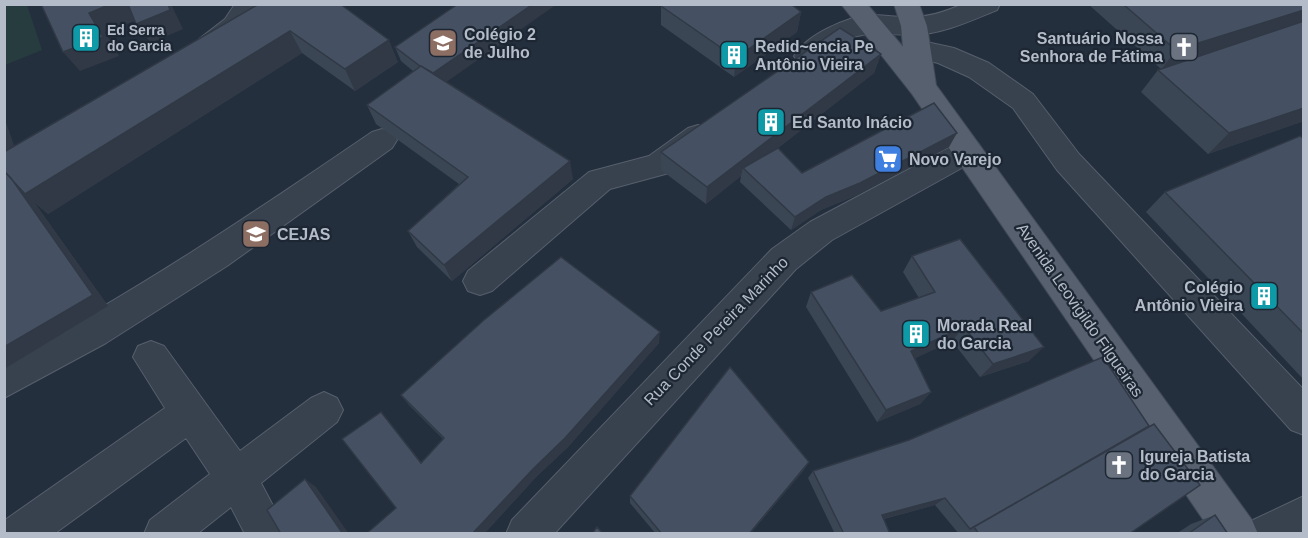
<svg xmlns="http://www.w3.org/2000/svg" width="1308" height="538" font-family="Helvetica,sans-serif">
<rect width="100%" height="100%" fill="#242f3e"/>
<!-- green -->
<path fill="#263c3f" d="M5,4l22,1 15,45 -37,15z"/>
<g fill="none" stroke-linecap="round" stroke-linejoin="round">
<!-- minor casing -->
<g stroke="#565f6c" stroke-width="2">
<path id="minor" d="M235,4h26c-13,21 -35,55 -62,47l-4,-6 4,-6 26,-20z
M963,4h37l-3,6c-27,11 -54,24 -84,25 -21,0 -39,-4 -60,2 -21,6 -31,33 -55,26l-4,-7c12,-21 52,-39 76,-41 14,0 29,3 43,2 17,0 34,-6 50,-13z
M917,40l37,8 35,15 44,31 46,60 225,236v45l-13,-5 -234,-260 -44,-62 -44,-31 -31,-14 -30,-8 -4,-6 4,-6z
M698,125l10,3 5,8 -5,8 -39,29 -59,16 -118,102 -12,4 -12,-4 -5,-10 5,-10 121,-99 60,-16 39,-28z
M382,129l10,3 5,8 -5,8 -165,118 -121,77 -102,55v-36c129,-68 248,-148 368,-230z
M968,140l10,3 5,8 -5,8 -146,81 -36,29 -242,265h-48l6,-14 260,-271 38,-27 148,-79z
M151,341l13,5 76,105 71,-53 13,-6 13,6 6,12 -6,12 -76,61 27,51h-43l-14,-27 -34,27h-53l6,-14 60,-46 -24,-36 -132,96h-50l1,-14 160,-112 -32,-51 5,-11z
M1304,496v38h-57l6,-14z"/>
</g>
<!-- major casing -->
<g stroke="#414a57" stroke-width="2">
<path id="major" d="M841,4h26l36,43 -2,-21 -7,-22h25l8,22 9,59 316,435 6,14h-45l-301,-440z"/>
</g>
<!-- minor -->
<use href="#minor" fill="#38414e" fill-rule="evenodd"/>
<!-- major -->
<use href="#major" fill="#56606e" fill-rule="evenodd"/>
</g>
<!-- wall -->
<path fill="#3b4654" d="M259,4l139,58 -43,29 -53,-38 -254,161 -14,-12 74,104 -104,63v-252l10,30z
M1088,4h216v117l-96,33 -67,-62 17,-22 3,-1z
M661,6l140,6 -4,20 -63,45 -73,-52z
M395,47l51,35 127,97 -121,102 -35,-34 -9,-16 51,-47 -83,-60 -9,-19 46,-34 -12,-10z
M881,54l-7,19 -96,75 24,25 147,-26 -94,49 -34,14 -30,20 -51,-48 1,-6 -35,28 -45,-34v-18z
M1304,139v241l-158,-168 19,-20z
M912,256l117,105 -49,16 -28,-36 -37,17 16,34 -11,12 -43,18 -71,-115 5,-15 70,19 38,-13 -16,-26z
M659,343l-91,104 -32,30 -52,57h-118l30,-26 -15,-96 40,50 22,-23 -34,-34 -8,-10z
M804,470l-54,64h-94l-26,-31v-7z
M813,471l316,63h-170l-24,-29 -51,14 6,15h-55l-27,-56z
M1215,515l13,19h-52l15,-10z"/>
<!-- shaded-wall -->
<path fill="#303945" d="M111,4h18l11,15 -35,13 14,24 -39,15 -17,-19 26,-39z
M168,4h3l12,25 -32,14 -15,-19z
M533,4h24l-122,86 -5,-15z
M1304,10v13l-143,47 15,-20z
M801,12l-4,20 -63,45 2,-19z
M290,31l12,22 -254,161 -14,-12 74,104 -104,63v-200z
M389,40l9,22 -43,29 -10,-22z
M881,54l-7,19 -127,99 -4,-4 -2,8 -35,28 1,-17z
M1304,108v13l-96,33 21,-21z
M4,117l11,31 -11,4z
M957,133l-8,14 -94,49 -34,14 -30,20 4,-13 31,-20z
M570,161l3,18 -121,102 -8,-16z
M964,327l-12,14 -51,24 10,-14z
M660,332l-1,11 -91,104 -32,30 -52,57h-12z
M1044,347l-15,14 -49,16 13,-13z
M931,392l-11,12 -43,18 9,-12z
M381,412l8,9 39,50 -7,-8z
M809,462l-5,8 -54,64h-1z
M305,479l11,8 33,47h-6z
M945,498l-10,7 -60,16 7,-6z"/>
<!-- building -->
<path fill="#455162" stroke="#303945" stroke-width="1.5" d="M41,4h70l-22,9 14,24 -40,15z
M128,4h40l2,6 -34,14z
M259,4h81l49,36 -44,29 -55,-38 -265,163 -21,-23v-19z
M458,4h75l-100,69 -12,-7h-1l-25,-19z
M663,4h128l10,8 -65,46 -75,-52z
M1123,4h181v6l-128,40z
M1304,21v87l-75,25 -71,-63z
M840,28l41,26 -174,133 -46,-35z
M421,66l149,95 -126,104 -36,-34 60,-54 -101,-72z
M934,103l23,30 -97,50 -34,14 -31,20 -52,-49 35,-20 24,25z
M1300,136l4,3v195l-139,-142z
M4,171l7,7 82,117 -89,52z
M960,239l84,108 -51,17 -29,-37 -53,24 20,41 -45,18 -75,-118 41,-17 29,36 54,-19 -23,-36z
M561,257l99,75 -95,106 -32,31 -61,65h-106l30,-26 -54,-69 39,-27 40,51 23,-25 -43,-43 83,-75z
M1103,357l46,69 -179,103 -25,-31 -63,17 8,19h-46l-31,-63 96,-31z
M730,367l79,95 -60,72h-87l-32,-38z
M1154,424l46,61 -71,49h-150l-5,-7z
M305,479l38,55h-62l-14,-24z
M1215,515l13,19h-40z
M597,527l6,7h-11z"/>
<!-- icons -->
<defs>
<g id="building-square" transform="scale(1.5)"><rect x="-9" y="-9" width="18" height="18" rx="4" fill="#0f9aa8" stroke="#1d2633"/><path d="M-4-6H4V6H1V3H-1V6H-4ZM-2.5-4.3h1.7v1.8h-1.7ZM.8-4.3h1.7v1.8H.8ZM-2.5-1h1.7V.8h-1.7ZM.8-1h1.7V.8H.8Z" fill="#fff"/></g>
<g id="school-square" transform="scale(1.5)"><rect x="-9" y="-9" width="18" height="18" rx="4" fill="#8d6e63" stroke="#1d2633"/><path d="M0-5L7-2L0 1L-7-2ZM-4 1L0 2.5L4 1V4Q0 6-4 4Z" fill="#fff"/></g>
<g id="church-square" transform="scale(1.5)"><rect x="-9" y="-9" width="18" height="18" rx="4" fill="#6b7280" stroke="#1d2633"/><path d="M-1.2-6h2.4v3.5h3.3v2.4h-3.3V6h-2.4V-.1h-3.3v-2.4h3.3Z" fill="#fff"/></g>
<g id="supermarket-square" transform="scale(1.5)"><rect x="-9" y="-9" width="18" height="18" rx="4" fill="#3f7fe0" stroke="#1d2633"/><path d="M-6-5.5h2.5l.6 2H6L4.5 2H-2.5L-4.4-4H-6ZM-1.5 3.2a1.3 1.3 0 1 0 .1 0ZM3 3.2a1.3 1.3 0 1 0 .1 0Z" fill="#fff"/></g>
</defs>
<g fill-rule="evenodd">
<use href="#building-square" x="86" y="38"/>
<use href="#school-square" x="443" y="43"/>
<use href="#church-square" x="1184" y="47"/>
<use href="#building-square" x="734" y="55"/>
<use href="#building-square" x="771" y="122"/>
<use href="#supermarket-square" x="888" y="159"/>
<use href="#school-square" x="256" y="234"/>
<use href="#building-square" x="1264" y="296"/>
<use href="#building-square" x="916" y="334"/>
<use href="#church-square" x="1119" y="465"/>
</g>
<g text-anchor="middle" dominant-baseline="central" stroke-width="4.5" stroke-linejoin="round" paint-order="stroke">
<!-- far-poi labels -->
<g font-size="14" font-weight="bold" fill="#b4bcc9" stroke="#1d2633" text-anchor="start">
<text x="107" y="30">Ed Serra<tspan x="107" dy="16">do Garcia</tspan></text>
</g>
<!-- poi labels -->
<g font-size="16" font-weight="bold" fill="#b4bcc9" stroke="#1d2633" text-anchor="start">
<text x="464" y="34">Colégio 2<tspan x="464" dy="18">de Julho</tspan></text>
<text x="1163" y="38" text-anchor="end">Santuário Nossa<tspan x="1163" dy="18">Senhora de Fátima</tspan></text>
<text x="755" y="46">Redid~encia Pe<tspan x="755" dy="18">Antônio Vieira</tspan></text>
<text x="792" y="122">Ed Santo Inácio</text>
<text x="909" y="159">Novo Varejo</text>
<text x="277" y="234">CEJAS</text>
<text x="1243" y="287" text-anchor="end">Colégio<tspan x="1243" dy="18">Antônio Vieira</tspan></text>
<text x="937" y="325">Morada Real<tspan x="937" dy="18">do Garcia</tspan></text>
<text x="1140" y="456">Igureja Batista<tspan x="1140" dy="18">do Garcia</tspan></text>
</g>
<!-- street labels -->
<g font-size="16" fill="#b4bcc9" stroke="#1d2633">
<text transform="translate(1080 310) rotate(55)">Avenida Leovigildo Filgueiras</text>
<text transform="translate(716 331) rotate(-46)">Rua Conde Pereira Marinho</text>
</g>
</g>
<!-- border -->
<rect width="1308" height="538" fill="none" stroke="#b4bcc9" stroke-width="12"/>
</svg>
